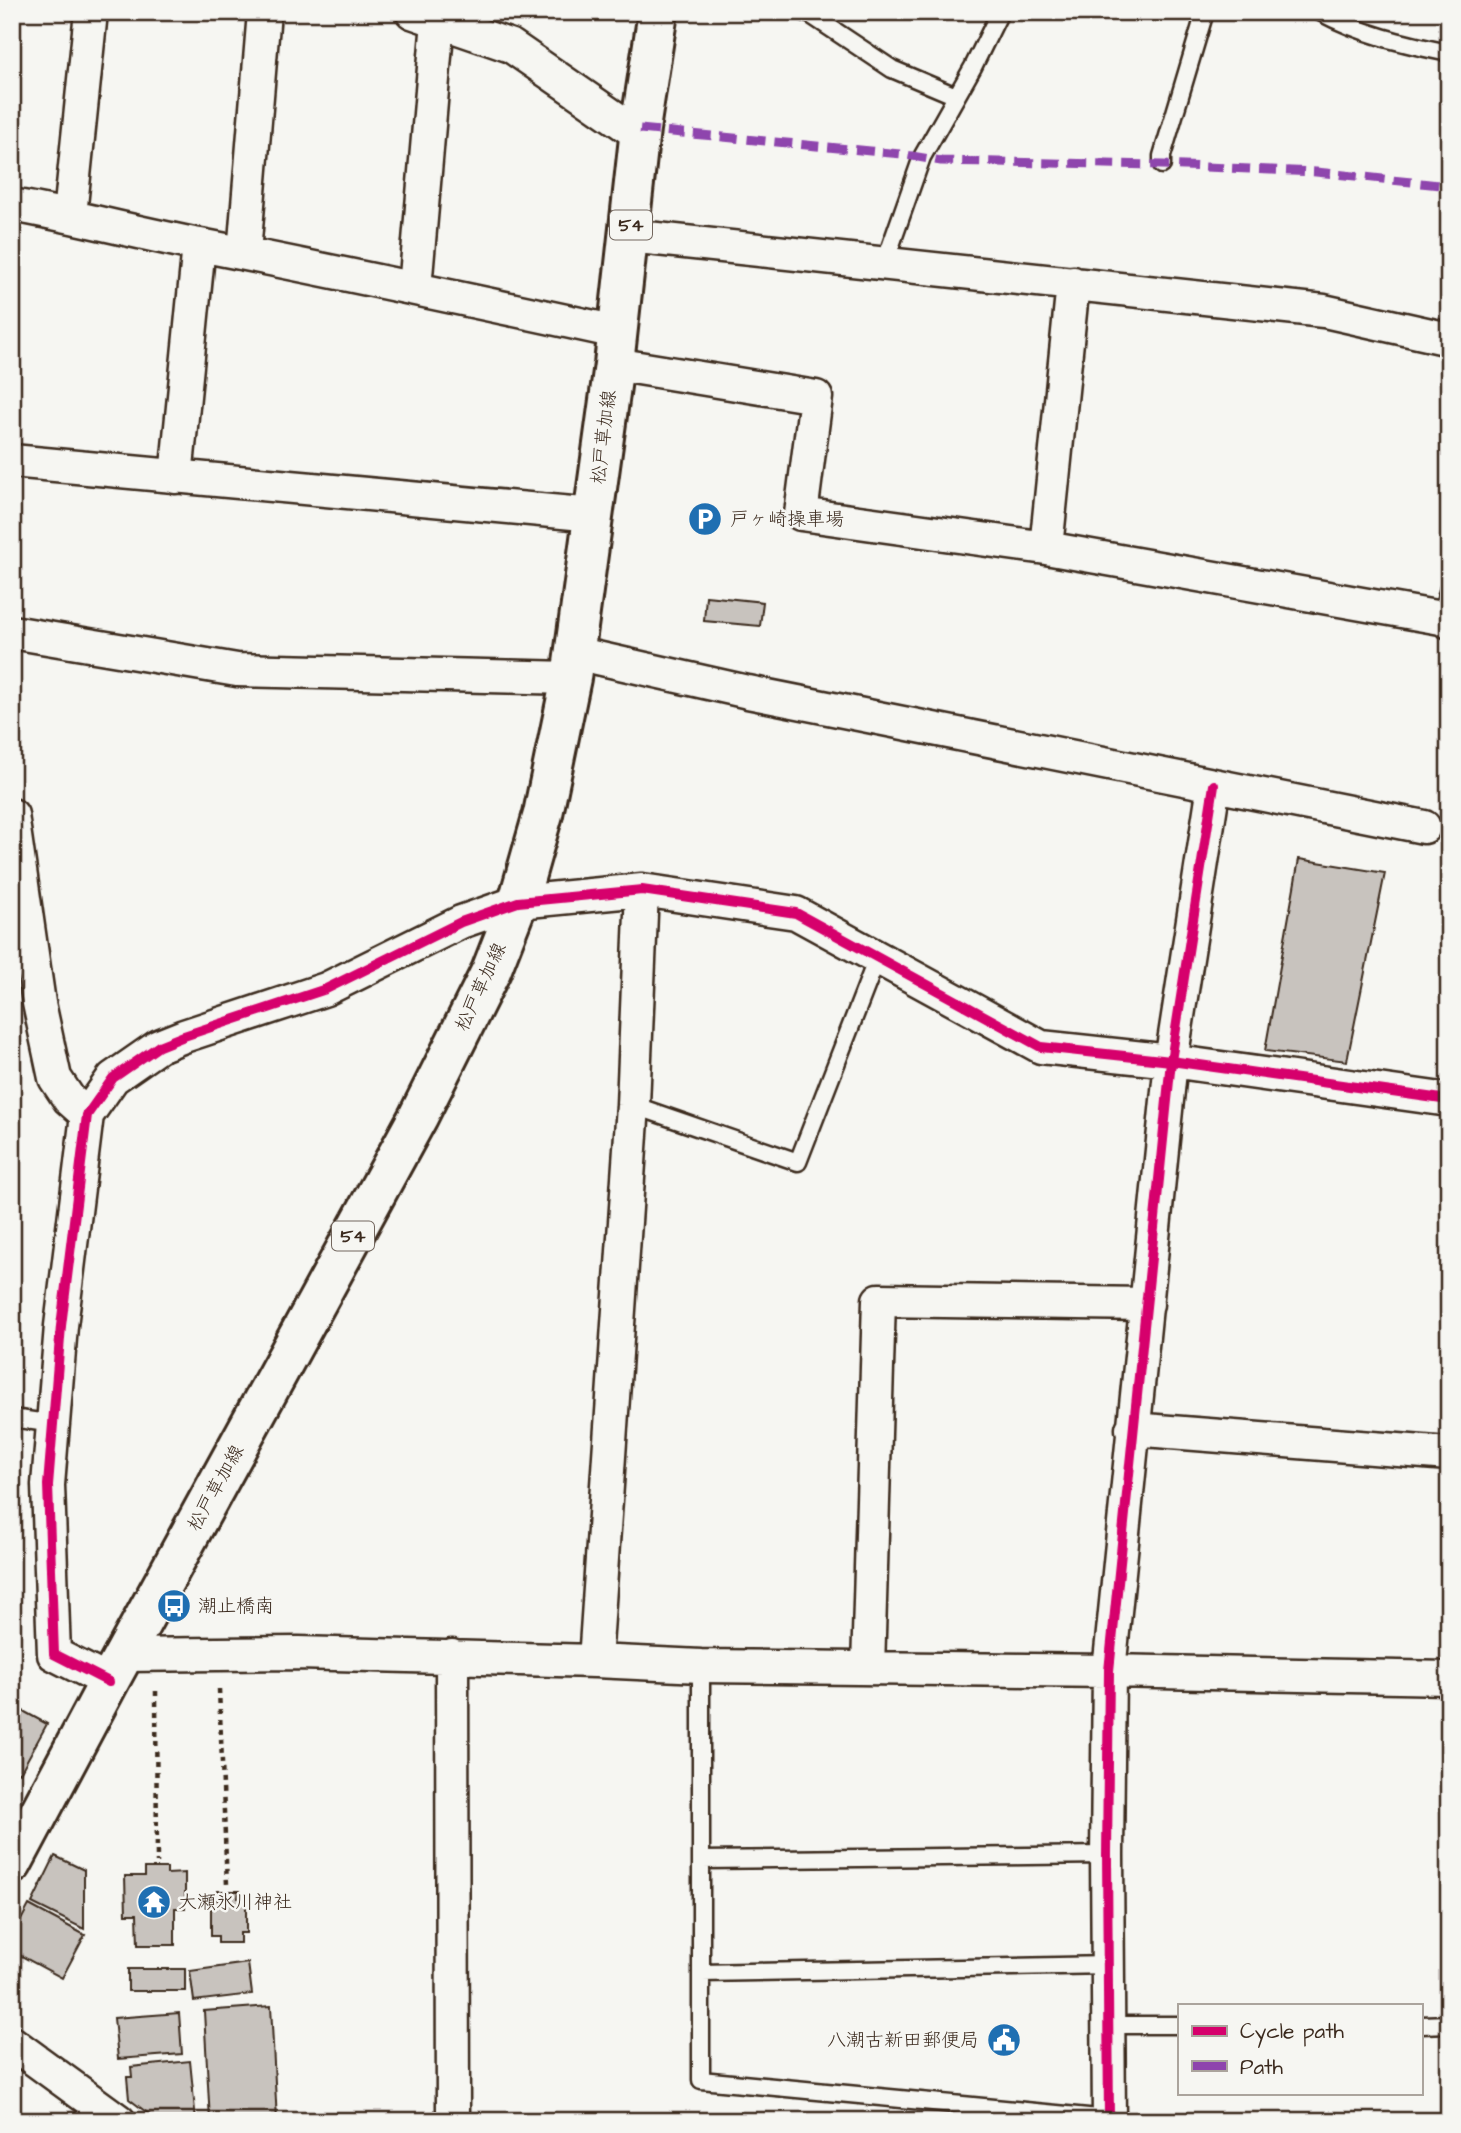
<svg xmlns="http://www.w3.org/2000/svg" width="1461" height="2133" font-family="'Architects Daughter','Klee One',sans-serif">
<rect width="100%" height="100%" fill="#f6f6f2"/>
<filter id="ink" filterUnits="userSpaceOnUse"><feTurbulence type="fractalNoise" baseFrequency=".0143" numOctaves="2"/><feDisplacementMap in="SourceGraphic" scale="14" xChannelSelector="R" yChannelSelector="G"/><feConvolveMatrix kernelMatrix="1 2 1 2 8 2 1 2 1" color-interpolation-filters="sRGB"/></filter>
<g filter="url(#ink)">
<!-- building -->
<path fill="#c8c3be" stroke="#3b2a1e" stroke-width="2" d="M706,596l57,6 -3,24 -56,-5z
M1299,859l86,14 -38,188 -82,-10z
M12,1705l35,19 -27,49 -8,-4z
M55,1856l29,14v59l-52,-26z
M145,1868h22v6l18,-1v35h-10v37h-37l-1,-31h-11l-1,-38h20z
M218,1891h21l-1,7h8v35h-6v10h-22v-7h-7v-37l7,1z
M29,1905l56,30 -23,43 -50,-27v-14z
M248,1963l4,31 -58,7 -4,-30z
M128,1969h57v22h-57z
M271,2006l6,115h-67l-6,-110z
M179,2013l3,41 -64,5 -4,-41z
M190,2061l6,60h-38l-29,-22 -2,-22h5l-1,-10z"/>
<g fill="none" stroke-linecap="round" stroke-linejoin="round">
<!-- lane casing -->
<g stroke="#3b2a1e" stroke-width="21">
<path id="lane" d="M803,12l8,3 81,54 64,27
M1320,12c41,22 84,32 129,41
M1162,165v-9l43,-144
M884,265l38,-108 51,-90 27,-55
M1441,618l8,-30
M633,1105l165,57 80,-206
M12,1418l42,6
M701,1666v414l408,39
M702,1860l405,-5
M702,1973l407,-8
M1109,2025h70
M1421,2025l28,-1"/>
</g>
<!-- street casing -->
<g stroke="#3b2a1e" stroke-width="37">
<path id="street" d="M412,12l99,34 129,89
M12,205c63,11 125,28 188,40 139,27 278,57 417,87
M70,215l21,-203
M629,236l695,75 125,28
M244,253l20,-241
M415,288l23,-267
M614,364l202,33 -15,117 245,34 395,70 8,4
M12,461l582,54
M176,477l23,-232
M1046,548l27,-265
M12,632l225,38 334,8
M575,653l173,39 676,135
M12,815l27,188 16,75 14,21 18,16
M1132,1429l317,25
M124,1655l174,-2 297,8 106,5 408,5 340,7
M452,1656l1,465
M595,1661l38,-556 9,-215
M868,1668l11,-368 268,4
M109,1682l-55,-28 -6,-169 13,-159 26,-211 26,-37 46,-32 25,-10 142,-47 135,-67 57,-20 124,-12 154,23 245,134 130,14 278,39
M12,2043l107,78
M1109,2121l-2,-266 2,-184 62,-610 43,-276"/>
</g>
<!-- primary casing -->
<g stroke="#3b2a1e" stroke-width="44">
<path id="primary" d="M12,1864l97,-182 309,-565 73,-146 27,-69 25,-88 28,-136 43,-314 26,-235 18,-117"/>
</g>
<!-- path -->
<path stroke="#3b2a1e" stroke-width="4.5" stroke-dasharray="5 5" stroke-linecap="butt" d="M219,1689l8,196
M156,1691l1,172"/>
<!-- lane -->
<use href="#lane" stroke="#f6f6f2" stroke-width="16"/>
<!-- street -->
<use href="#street" stroke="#f6f6f2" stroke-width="32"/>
<!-- primary -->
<use href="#primary" stroke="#f6f6f2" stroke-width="38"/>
<!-- quiet -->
<path stroke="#8e44ad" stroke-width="9" stroke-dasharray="18 9" stroke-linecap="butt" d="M640,129l261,25 40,7 221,4 154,7 133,14"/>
<!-- cycleway casing -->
<g stroke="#f6f6f2" stroke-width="15">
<path id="cycleway" d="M109,1682l-55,-28 -6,-169 13,-159 26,-211 26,-37 46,-32 25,-10 142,-47 135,-67 57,-20 124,-12 154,23 245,134 130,14 278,39
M1109,2121l-2,-266 2,-184 62,-610 43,-276"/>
</g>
<!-- cycleway -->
<use href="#cycleway" stroke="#d6006c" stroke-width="10"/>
</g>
</g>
<!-- icons -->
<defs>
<g id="parking-disc" transform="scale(1.75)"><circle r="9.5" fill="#1f6fb2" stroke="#f6f6f2"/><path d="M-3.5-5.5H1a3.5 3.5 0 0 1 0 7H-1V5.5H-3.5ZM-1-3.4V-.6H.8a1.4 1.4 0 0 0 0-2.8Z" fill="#fff"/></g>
<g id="bus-disc" transform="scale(1.75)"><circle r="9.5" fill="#1f6fb2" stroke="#f6f6f2"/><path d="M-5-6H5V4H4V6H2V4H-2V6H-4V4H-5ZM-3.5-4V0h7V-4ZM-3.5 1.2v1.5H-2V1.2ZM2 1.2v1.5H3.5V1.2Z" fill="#fff"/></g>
<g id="temple-disc" transform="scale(1.75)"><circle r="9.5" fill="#1f6fb2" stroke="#f6f6f2"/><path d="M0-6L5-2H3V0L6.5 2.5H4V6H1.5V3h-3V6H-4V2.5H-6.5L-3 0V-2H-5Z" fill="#fff"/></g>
<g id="civic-disc" transform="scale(1.75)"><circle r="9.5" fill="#1f6fb2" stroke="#f6f6f2"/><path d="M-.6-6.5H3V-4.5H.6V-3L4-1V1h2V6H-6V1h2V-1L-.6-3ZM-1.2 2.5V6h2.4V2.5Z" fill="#fff"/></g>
</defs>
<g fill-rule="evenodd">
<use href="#parking-disc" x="705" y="519"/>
<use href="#bus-disc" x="174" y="1606"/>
<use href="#temple-disc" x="154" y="1902"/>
<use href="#civic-disc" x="1004" y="2040"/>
</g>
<g text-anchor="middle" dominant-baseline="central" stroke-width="5" stroke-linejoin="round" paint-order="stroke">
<!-- shield labels -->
<g fill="#f6f6f2" stroke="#73675e" stroke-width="2">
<rect x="610" y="210.5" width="42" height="29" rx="5"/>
<rect x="332" y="1221.5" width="42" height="29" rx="5"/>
</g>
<g font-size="18" font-weight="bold" fill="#3b2a1e">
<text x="631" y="225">54</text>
<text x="353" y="1236">54</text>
</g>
<!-- street labels -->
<g font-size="19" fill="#3b2a1e" stroke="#f6f6f2">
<text transform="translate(604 437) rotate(-83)">松戸草加線</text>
<text transform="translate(481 987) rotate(-65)">松戸草加線</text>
<text transform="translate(216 1488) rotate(-61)">松戸草加線</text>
</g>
<!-- poi labels -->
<g font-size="19" fill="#3b2a1e" stroke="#f6f6f2" text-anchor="start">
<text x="730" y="519">戸ヶ崎操車場</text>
<text x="198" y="1606">潮止橋南</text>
<text x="178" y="1902">大瀬氷川神社</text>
<text x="979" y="2040" text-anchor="end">八潮古新田郵便局</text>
</g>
</g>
<!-- margin -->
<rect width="1461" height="2133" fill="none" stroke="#f6f6f2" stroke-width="42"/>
<rect x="21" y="21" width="1419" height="2091" fill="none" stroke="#3b2a1e" stroke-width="2.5" filter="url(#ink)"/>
<!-- legend -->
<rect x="1178" y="2004" width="245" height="91" fill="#f6f6f2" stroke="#aba49d" stroke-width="2"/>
<rect x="1192" y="2026" width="35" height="10" fill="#d6006c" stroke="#aba49d" stroke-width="2"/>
<text x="1240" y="2038" font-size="21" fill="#3b2a1e">Cycle path</text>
<rect x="1192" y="2061" width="35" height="10" fill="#8e44ad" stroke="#aba49d" stroke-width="2"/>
<text x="1240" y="2074" font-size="21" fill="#3b2a1e">Path</text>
</svg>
